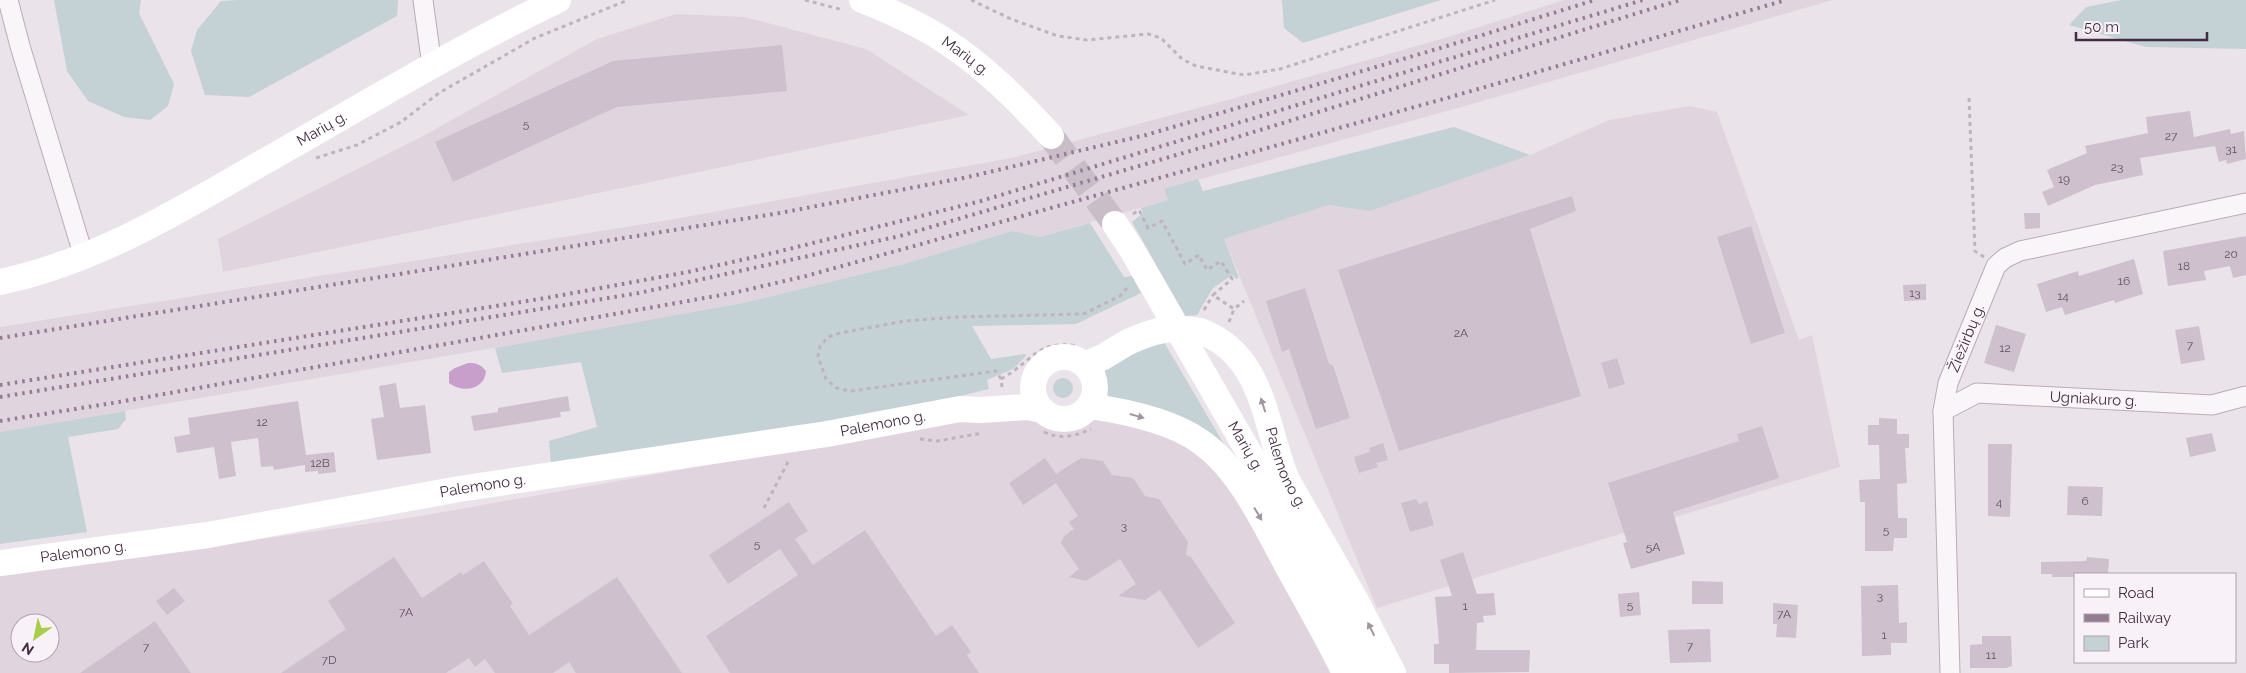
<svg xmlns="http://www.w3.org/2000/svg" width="2246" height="673" viewBox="0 0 2246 673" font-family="Raleway,sans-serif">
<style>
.built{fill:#e0d5df;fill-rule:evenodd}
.green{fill:#c4d1d5}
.water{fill:#c89eca}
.building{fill:#cec0cd}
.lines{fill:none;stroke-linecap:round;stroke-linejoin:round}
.secondary-tunnel{stroke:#c9bec8;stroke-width:26;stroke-dasharray:26 13;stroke-linecap:butt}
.street-casing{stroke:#b9acb7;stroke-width:21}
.path{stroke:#bfb4be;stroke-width:3;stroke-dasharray:4 4;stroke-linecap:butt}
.street{stroke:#f9f5f9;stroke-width:19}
.secondary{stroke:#fff;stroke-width:26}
.rail{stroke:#947c93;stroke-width:4;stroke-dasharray:2.5 5;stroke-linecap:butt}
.secondary-bridge{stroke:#fff;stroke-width:26}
.oneway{fill:#a195a0}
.labels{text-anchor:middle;stroke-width:5;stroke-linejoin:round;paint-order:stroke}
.number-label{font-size:12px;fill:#665064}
.street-label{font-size:15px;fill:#432b41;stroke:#f8f2f8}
</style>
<rect width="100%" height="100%" fill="#ebe3ea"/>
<path class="built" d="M 1564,0 L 1833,0 L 1465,106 L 1165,189 L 1168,200 L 1040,237 L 1012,231 L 904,264 L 743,303 L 646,322 L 0,432 L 0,327 L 663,221 L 1011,158 L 1224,101 L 1441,39 Z
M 676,14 L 745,17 L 866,49 L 969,115 L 223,272 L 218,239 L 423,136 L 597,39 Z
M 1690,106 L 1717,112 L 1799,340 L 1812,335 L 1840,467 L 1377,608 L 1224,239 L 1329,205 L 1370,210 L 1530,155 L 1609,120 Z
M 1032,415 L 1056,429 L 1074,427 L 1091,418 L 1179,436 L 1225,475 L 1333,673 L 0,673 L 0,576 L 415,517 L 927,426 L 990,418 ZM 20,623 L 50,623 L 50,653 L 20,653 Z"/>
<path class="green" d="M 54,0 L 141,0 L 139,13 L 174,84 L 168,106 L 150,120 L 124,117 L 88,101 L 67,71 Z
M 239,0 L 398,0 L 397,16 L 249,97 L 205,95 L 191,51 L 197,30 L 221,1 Z
M 1282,0 L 1441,0 L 1303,43 L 1284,28 Z
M 2122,0 L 2246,0 L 2246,49 L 2146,47 L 2069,25 L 2086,7 Z
M 1454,127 L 1530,155 L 1370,211 L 1329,205 L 1224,239 L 1239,278 L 1236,279 L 1232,275 L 1213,288 L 1197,315 L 1185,316 L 1132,222 L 1143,213 L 1141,208 L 1168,200 L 1164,189 L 1198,179 L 1203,191 Z
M 1090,223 L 1124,277 L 1132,276 L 1141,293 L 1076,324 L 972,326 L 991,359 L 1025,354 L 1026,356 L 1013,369 L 987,380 L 989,389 L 935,402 L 793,429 L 551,464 L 549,441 L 597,427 L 581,362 L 502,373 L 495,348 L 743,303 L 904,264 L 1012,231 L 1040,237 Z
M 1161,337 L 1235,463 L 1101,400 L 1104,387 L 1099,369 Z
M1053 388a10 10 0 1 1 20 0a10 10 0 1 1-20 0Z
M 125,411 L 126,419 L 118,429 L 68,437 L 87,532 L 0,544 L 0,432 Z"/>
<path class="water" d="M 468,363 C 477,363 480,364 486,371 C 485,389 463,394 449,383 L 449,372 L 455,368 Z"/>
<path class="building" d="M 782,45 L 787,91 L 617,107 L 453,182 L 435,142 L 613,61 Z
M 2190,111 L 2194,137 L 2230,129 L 2231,134 L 2244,131 L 2246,159 L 2227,164 L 2226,160 L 2219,162 L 2215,146 L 2140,158 L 2143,175 L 2095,185 L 2048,206 L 2042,192 L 2054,187 L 2047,170 L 2087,153 L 2085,146 L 2148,133 L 2146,117 Z
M 1572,196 L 1576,211 L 1530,229 L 1581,396 L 1399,451 L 1338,270 Z
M 2024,213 L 2040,213 L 2040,228 L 2025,229 Z
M 1751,226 L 1785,333 L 1751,344 L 1717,237 Z
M 2246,236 L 2246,275 L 2233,278 L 2230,266 L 2204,271 L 2206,280 L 2168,286 L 2163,251 Z
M 2134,259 L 2143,294 L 2115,303 L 2114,300 L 2065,315 L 2062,307 L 2046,312 L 2037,284 L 2078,271 L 2079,276 Z
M 1926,284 L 1926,300 L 1904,301 L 1903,285 Z
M 1305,288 L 1329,364 L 1333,365 L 1350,418 L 1316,429 L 1289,349 L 1282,352 L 1266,301 Z
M 1996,325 L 2026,334 L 2014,372 L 1984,363 Z
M 2199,326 L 2205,360 L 2181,364 L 2175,330 Z
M 1617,358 L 1625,384 L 1609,389 L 1601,363 Z
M 396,383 L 400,408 L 425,405 L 431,453 L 377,460 L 371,419 L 384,417 L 379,386 Z
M 568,396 L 570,411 L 560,412 L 561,417 L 474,431 L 471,416 L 498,412 L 498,408 Z
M 298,401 L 306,455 L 334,452 L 336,472 L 318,474 L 318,471 L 305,472 L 305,465 L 274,470 L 273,466 L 261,467 L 258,438 L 231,442 L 236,476 L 219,479 L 214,447 L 177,453 L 174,437 L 190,434 L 188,418 Z
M 1879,418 L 1897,419 L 1897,434 L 1909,434 L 1909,448 L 1905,448 L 1907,483 L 1897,484 L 1898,518 L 1907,518 L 1907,538 L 1894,538 L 1893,551 L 1865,551 L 1865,502 L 1860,502 L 1859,480 L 1880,479 L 1879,445 L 1868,445 L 1868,425 L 1879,425 Z
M 1762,426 L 1779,478 L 1673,512 L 1685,554 L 1631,569 L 1623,543 L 1627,542 L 1608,483 L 1739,441 L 1737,434 Z
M 2212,433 L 2216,451 L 2190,457 L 2186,438 Z
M 1383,443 L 1388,460 L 1376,463 L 1378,467 L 1359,473 L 1354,457 L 1370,452 L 1369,448 Z
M 1988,444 L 2012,444 L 2010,517 L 1988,516 Z
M 1045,458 L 1056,474 L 1081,458 L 1103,461 L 1112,475 L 1133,478 L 1145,496 L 1159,499 L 1188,542 L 1186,555 L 1191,557 L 1235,623 L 1198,648 L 1160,590 L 1145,600 L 1118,596 L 1136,584 L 1120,559 L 1086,581 L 1069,577 L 1079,569 L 1061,543 L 1064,536 L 1074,529 L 1069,522 L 1078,516 L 1056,483 L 1023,505 L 1009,483 Z
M 2068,486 L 2103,487 L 2102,516 L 2067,515 Z
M 1416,499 L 1419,504 L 1427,501 L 1434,525 L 1410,532 L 1401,503 Z
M 789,502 L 808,531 L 795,539 L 813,565 L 865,530 L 936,636 L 952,625 L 971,652 L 967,655 L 979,673 L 730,673 L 706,636 L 798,575 L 780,549 L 728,584 L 709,555 Z
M 1463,552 L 1477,594 L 1494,593 L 1496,615 L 1483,616 L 1484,622 L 1477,623 L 1476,650 L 1530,650 L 1529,672 L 1449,673 L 1449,664 L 1434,664 L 1434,644 L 1439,644 L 1435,597 L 1452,596 L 1440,560 Z
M 394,557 L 422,598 L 461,572 L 463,575 L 484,561 L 513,604 L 510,606 L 529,635 L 617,577 L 682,673 L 576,673 L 569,662 L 553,673 L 495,673 L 485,659 L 475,667 L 469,658 L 446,673 L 281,673 L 346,629 L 328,601 Z
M 2087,557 L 2109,559 L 2108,574 L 2075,574 L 2075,577 L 2052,577 L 2052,574 L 2041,574 L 2041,562 L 2086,561 Z
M 1692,581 L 1723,582 L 1723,604 L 1692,604 Z
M 1898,585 L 1899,623 L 1907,622 L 1907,643 L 1891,643 L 1891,655 L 1862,656 L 1861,586 Z
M 174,588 L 185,601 L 167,615 L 156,601 Z
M 1639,592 L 1641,615 L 1620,617 L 1618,594 Z
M 1773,603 L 1798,605 L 1796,638 L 1776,637 L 1777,624 L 1773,624 Z
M 155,621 L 191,673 L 80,673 Z
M 1710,629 L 1711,662 L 1670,663 L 1668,630 Z
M 1982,636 L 2011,636 L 2012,666 L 2006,668 L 1970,668 L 1970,645 L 1982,644 Z"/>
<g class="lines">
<path class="secondary-tunnel" d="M 1051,136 L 1115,224"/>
<g class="street-casing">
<g id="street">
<path d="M 8,0 L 20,46 L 84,257"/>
<path d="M 423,0 L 432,66"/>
<path id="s1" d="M 1943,411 L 1977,393 L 2212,405 L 2246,396"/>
<path id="s2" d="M 1950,673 L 1943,411 L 1948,383 L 1996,266 L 2005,258 L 2020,251 L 2246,203"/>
</g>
</g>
<path class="path" d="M 805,0 L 843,10
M 971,0 L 1011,19 L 1058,36 L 1087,40 L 1148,34 L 1161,38 L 1182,59 L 1196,66 L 1244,75 L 1280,69 L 1495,0
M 1969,98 L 1975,251 L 1984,257
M 316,158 L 357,145 L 401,122 L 439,93 L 535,38 L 628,0
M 1133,214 L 1139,210 L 1148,228 L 1162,221 L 1185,264 L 1199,255 L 1207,270 L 1221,261 L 1232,279 L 1213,295 L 1234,309 L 1244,301
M 1204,310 L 1213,295
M 1229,322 L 1234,309
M 1001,379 C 1032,362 1037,339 1077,346
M 1002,387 L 1001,379 L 996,371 L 851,391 L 836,388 L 826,379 L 818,356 L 820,346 L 828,337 L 840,333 L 905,321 L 958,317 L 1083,314 L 1120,296 L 1129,286
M 1044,432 C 1060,440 1076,436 1091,429
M 920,439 L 937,441 L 983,433
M 764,508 L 789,460"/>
<use href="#street" class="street"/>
<g class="secondary">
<path id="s3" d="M 862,0 C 890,11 917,23 942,39 C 983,65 1018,100 1051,136"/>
<path id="s4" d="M 1115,224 L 1132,250 L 1265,480 L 1368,673"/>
<path id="s5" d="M 0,282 C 95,262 177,212 260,164 C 359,108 456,49 558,0"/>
<path id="s6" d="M 1200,331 C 1265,355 1264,425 1287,480 L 1356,601 L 1393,673"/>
<circle cx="1064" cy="388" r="31"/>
<path d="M 1085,365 L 1103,357 L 1128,342"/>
<path d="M 1089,406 C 1124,411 1172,421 1201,442 C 1241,470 1266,527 1289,569 C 1308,603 1328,638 1345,673"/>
<path id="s7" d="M 0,563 L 208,535 L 459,489 L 827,434 L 960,409 L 980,410 L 1028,407 L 1042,410"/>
</g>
<path class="rail" d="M 0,338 L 780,213 L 968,177 L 1146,135 L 1447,46 L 1595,0
M 0,385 L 546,298 L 688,272 L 777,252 L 981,201 L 1643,0
M 0,397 L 639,293 L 900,236 L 1231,139 L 1680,0
M 0,421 L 119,402 L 733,293 L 806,276 L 1447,98 L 1786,0"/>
<path class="secondary-bridge" d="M 1128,342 C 1153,331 1172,325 1200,331"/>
</g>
<defs><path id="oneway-solid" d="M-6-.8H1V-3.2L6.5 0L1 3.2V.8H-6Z" transform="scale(1.25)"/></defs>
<g class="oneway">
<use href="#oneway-solid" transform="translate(1263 405) rotate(-108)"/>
<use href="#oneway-solid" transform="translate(1137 416) rotate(16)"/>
<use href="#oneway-solid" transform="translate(1258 514) rotate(59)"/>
<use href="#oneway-solid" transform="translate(1371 629) rotate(-116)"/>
</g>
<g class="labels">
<g class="number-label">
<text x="526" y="128">5</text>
<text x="2171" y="140">27</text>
<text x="2231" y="153">31</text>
<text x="2117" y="171">23</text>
<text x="2064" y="183">19</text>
<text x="2231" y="258">20</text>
<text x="2184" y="270">18</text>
<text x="2124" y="285">16</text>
<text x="1915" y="297">13</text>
<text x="2063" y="300">14</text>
<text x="1461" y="337">2A</text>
<text x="2190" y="349">7</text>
<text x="2005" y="352">12</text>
<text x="262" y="426">12</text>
<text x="320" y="467">12B</text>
<text x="2085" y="505">6</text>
<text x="1999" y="506">4</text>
<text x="1124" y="530">3</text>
<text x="1886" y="534">5</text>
<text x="757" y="548">5</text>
<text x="1653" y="551">5A</text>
<text x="1880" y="600">3</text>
<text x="1630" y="609">5</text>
<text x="1465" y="610">1</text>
<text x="406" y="616">7A</text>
<text x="1784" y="618">7A</text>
<text x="1884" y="639">1</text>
<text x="1690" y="650">7</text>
<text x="146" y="651">7</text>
<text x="1991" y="659">11</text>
<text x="329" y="664">7D</text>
</g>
<g class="street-label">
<text dy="5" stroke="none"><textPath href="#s3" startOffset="118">Marių g.</textPath></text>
<text dy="5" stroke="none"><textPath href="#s5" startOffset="358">Marių g.</textPath></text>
<text dy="5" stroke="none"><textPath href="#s2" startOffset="339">Žiežirbų g.</textPath></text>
<text dy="5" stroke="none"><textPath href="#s1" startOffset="155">Ugniakuro g.</textPath></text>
<text dy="5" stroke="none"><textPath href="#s7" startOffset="894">Palemono g.</textPath></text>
<text dy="5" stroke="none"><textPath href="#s4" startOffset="258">Marių g.</textPath></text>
<text dy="5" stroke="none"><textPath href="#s6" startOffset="168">Palemono g.</textPath></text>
<text dy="5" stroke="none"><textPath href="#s7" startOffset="489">Palemono g.</textPath></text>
<text dy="5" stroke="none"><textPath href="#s7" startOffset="84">Palemono g.</textPath></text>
</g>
</g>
<rect x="2074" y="573" width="162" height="90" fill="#f8f2f8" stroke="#b0a2af"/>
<rect x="2084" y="589" width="25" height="8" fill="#ffffff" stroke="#b0a2af"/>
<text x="2118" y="598" font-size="15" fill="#432b41">Road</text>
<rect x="2084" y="614" width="25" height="8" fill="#947c93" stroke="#b0a2af"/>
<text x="2118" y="623" font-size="15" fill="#432b41">Railway</text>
<rect x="2084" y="636" width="25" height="15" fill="#c4d1d5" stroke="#b0a2af"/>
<text x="2118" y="648" font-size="15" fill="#432b41">Park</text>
<g transform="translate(35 638) rotate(213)"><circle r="24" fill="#f8f2f8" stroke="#b0a2af"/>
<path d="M0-4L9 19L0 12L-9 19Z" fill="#a8cd4a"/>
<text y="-8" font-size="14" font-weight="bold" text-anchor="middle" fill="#432b41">N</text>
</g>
<path d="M2076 32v8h131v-8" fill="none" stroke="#432b41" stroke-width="2.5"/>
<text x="2084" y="32" font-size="15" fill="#432b41" stroke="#f8f2f8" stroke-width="4" paint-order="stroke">50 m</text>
</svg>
